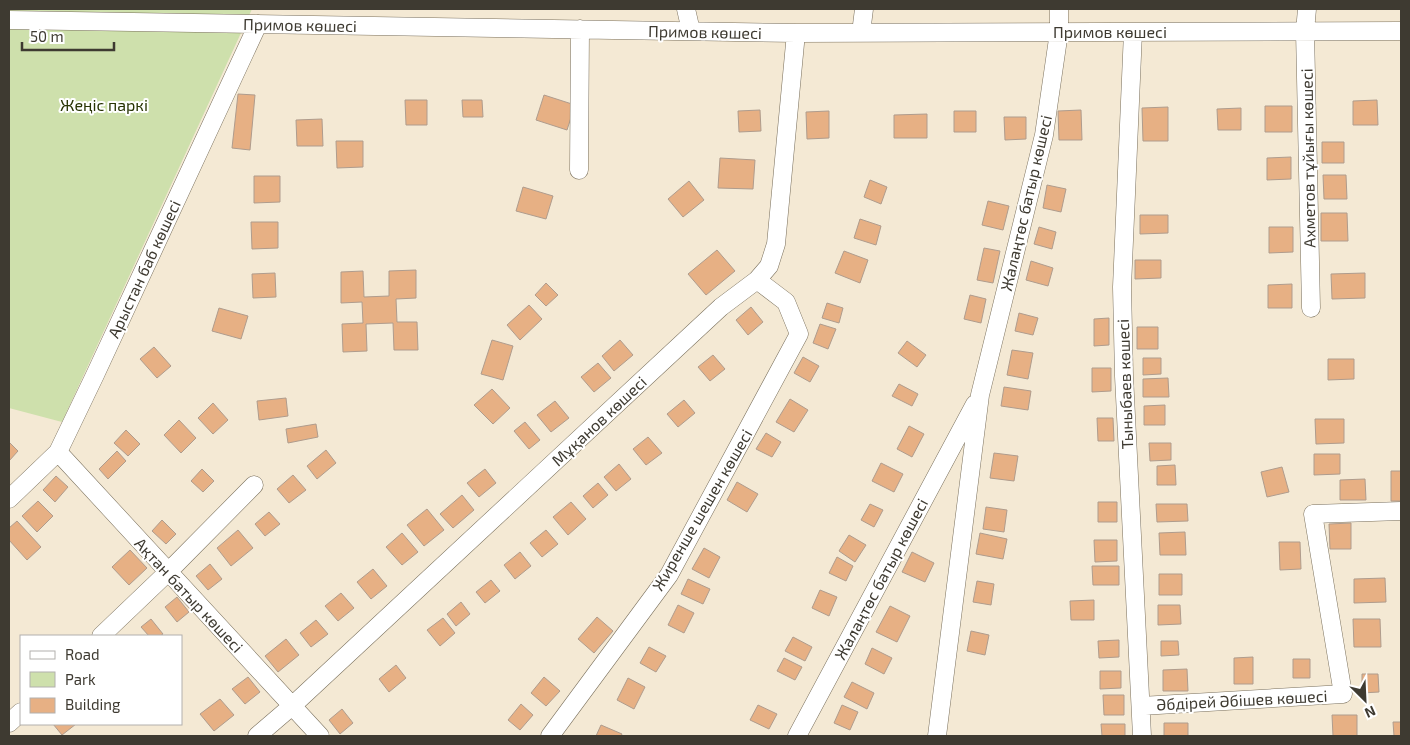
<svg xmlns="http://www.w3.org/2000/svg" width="1410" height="745" viewBox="0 0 1410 745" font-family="'Exo 2',sans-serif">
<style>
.green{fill:#cee0ac}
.building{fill:#e7b084;stroke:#af9c8d}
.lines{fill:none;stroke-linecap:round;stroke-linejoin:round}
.minor-casing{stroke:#7a705d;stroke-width:19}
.minor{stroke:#fff;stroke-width:18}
.labels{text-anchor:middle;stroke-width:4;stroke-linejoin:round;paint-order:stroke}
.street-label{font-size:16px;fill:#3e3a31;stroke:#fff}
.park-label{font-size:16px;fill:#283404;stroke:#fff}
</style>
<rect width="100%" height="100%" fill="#f4e9d4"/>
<path class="green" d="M 9,9 L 252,9 L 62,422 L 9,408 Z"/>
<path class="building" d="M 238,94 L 255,95 L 250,150 L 232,148 Z
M 544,95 L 575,105 L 567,130 L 536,120 Z
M 405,100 L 427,100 L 427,125 L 406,125 Z
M 462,100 L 482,100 L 483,117 L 463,117 Z
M 1377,100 L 1378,125 L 1353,125 L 1353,101 Z
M 1265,106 L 1292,106 L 1292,132 L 1265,132 Z
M 1168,107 L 1168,141 L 1143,141 L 1142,108 Z
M 1241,108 L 1241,130 L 1218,130 L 1217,109 Z
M 760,110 L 761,131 L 739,132 L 738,111 Z
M 1081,110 L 1082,140 L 1059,140 L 1058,111 Z
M 829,111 L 829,138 L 807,139 L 806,112 Z
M 954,111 L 976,111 L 976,132 L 954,132 Z
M 927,114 L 927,138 L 894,138 L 894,115 Z
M 1004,117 L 1026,117 L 1026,139 L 1005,140 Z
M 322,119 L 323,146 L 297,146 L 296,120 Z
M 336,141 L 363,141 L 363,167 L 337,168 Z
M 1322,142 L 1344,142 L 1344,163 L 1322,163 Z
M 1291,157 L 1291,179 L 1267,180 L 1267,158 Z
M 720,158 L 755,160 L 753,189 L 718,188 Z
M 1323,175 L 1346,175 L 1347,199 L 1324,199 Z
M 254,176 L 280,176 L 280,202 L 254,203 Z
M 870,180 L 887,187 L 881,204 L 864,197 Z
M 689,181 L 704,200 L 683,217 L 668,199 Z
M 1047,185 L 1066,189 L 1061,212 L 1043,208 Z
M 523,187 L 553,196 L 546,219 L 516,211 Z
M 988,201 L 1009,206 L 1003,230 L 982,225 Z
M 1321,213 L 1347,213 L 1348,241 L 1321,241 Z
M 1140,215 L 1168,215 L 1168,233 L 1140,234 Z
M 860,219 L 881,226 L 876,245 L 854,238 Z
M 251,222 L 278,222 L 278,248 L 252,249 Z
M 1039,227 L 1056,232 L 1052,249 L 1034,244 Z
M 1269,227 L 1293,227 L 1293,252 L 1269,253 Z
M 984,248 L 1000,251 L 993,283 L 977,280 Z
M 717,250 L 735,271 L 706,295 L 688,274 Z
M 844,251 L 868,260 L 860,283 L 835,273 Z
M 1135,260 L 1161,260 L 1161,278 L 1135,279 Z
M 1031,261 L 1053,268 L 1048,286 L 1026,280 Z
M 416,270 L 416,298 L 396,299 L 397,322 L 417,322 L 418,350 L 394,350 L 393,323 L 366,324 L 367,351 L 343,352 L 342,324 L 363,323 L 362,302 L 341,303 L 341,272 L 363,271 L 364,297 L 389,296 L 389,271 Z
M 275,273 L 276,297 L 253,298 L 252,274 Z
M 1365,273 L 1365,298 L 1332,299 L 1331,274 Z
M 546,283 L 558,295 L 546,306 L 535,295 Z
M 1292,284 L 1292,308 L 1268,308 L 1268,285 Z
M 970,295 L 986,299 L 981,323 L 964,319 Z
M 827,303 L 843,308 L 839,323 L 822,318 Z
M 529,305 L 542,319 L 520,340 L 507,325 Z
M 751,307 L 763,322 L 748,335 L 736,320 Z
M 219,308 L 248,316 L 241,339 L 212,331 Z
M 1019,313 L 1038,318 L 1033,335 L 1015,331 Z
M 1109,318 L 1109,345 L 1094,346 L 1094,319 Z
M 820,324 L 836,329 L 828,349 L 813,343 Z
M 1137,327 L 1158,327 L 1158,349 L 1137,349 Z
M 492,340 L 513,346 L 503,380 L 481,374 Z
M 620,340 L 633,355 L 614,371 L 602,356 Z
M 907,341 L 926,355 L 917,367 L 898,353 Z
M 154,347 L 171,366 L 157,378 L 140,359 Z
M 1012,350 L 1033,353 L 1028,379 L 1007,375 Z
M 713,355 L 725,369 L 710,381 L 698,367 Z
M 803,357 L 819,366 L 810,382 L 794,373 Z
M 1143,358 L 1161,358 L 1161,374 L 1143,375 Z
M 1328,359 L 1354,359 L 1354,379 L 1328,380 Z
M 598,363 L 611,378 L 594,392 L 581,377 Z
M 1092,368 L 1111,368 L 1111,391 L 1092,392 Z
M 1168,378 L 1169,397 L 1143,397 L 1143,379 Z
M 899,384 L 918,394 L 912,406 L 892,396 Z
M 1004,387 L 1031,391 L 1028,410 L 1001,406 Z
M 492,389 L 510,408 L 493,424 L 474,405 Z
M 286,398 L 288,416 L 259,420 L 257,401 Z
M 790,399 L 808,410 L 794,432 L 776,422 Z
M 684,400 L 695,413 L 678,427 L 667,414 Z
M 555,401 L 569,418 L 551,432 L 537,415 Z
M 213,403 L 228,420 L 213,434 L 198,418 Z
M 1165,405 L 1165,425 L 1144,425 L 1144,406 Z
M 1097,418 L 1113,418 L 1114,441 L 1098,441 Z
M 1315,419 L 1344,419 L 1344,443 L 1316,444 Z
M 179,420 L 196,438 L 181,453 L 164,435 Z
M 525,422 L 540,440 L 529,449 L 514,431 Z
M 316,424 L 318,437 L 288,443 L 286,429 Z
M 909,426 L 924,434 L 912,457 L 897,449 Z
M 126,430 L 140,444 L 128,456 L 114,443 Z
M 766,433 L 781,442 L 772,457 L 756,449 Z
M 648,437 L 662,453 L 646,465 L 633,449 Z
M 9,442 L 18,451 L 9,461 Z
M 1149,443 L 1171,443 L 1171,460 L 1150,461 Z
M 326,450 L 336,463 L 317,479 L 307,466 Z
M 117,451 L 126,461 L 108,479 L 99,469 Z
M 994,453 L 1018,456 L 1014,481 L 990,478 Z
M 1314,454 L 1340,454 L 1340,474 L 1314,475 Z
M 881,463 L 903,474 L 894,492 L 872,481 Z
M 619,464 L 631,479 L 616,491 L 604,477 Z
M 1175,465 L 1176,485 L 1157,485 L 1157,466 Z
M 1282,467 L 1289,492 L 1267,497 L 1261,472 Z
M 202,469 L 214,481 L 203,492 L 191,481 Z
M 485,469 L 496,483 L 479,497 L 467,483 Z
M 1391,471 L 1401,471 L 1401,501 L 1391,501 Z
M 293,475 L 306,490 L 289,503 L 277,489 Z
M 56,476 L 68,487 L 55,502 L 43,490 Z
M 1365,479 L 1366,500 L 1340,500 L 1340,480 Z
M 737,482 L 758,494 L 747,512 L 727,500 Z
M 598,483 L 608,495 L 593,508 L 583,496 Z
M 462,495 L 474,510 L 453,528 L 440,514 Z
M 38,501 L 53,516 L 37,532 L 22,516 Z
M 571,502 L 586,519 L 568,535 L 553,517 Z
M 1098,502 L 1117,502 L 1117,522 L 1098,522 Z
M 870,504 L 883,510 L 874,527 L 861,520 Z
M 1156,504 L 1187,504 L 1188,521 L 1157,522 Z
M 986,507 L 1007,510 L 1004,532 L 983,529 Z
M 427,509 L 444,530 L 424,546 L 407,525 Z
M 269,512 L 280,524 L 265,536 L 255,524 Z
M 162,520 L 176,534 L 166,544 L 152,531 Z
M 17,521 L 41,547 L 27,560 L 9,540 L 9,528 Z
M 1351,523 L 1351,549 L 1330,549 L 1329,524 Z
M 238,530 L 253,548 L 231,566 L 217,548 Z
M 546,530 L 558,544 L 542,557 L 530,543 Z
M 1185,532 L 1186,555 L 1160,555 L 1159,533 Z
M 402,533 L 418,552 L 402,565 L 386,547 Z
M 980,533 L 1007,539 L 1003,559 L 976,554 Z
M 849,535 L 866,545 L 855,562 L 839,551 Z
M 1094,540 L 1117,540 L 1117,561 L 1095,562 Z
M 1279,542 L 1300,542 L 1301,569 L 1280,570 Z
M 704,548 L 720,557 L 709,578 L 692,569 Z
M 130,550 L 147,568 L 129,585 L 112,567 Z
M 520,552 L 531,566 L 515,579 L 504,565 Z
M 912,552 L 934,563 L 925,582 L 902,572 Z
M 837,557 L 853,566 L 846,581 L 829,573 Z
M 210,564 L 222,579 L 208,590 L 196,576 Z
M 1092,566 L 1119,566 L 1119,585 L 1093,585 Z
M 373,569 L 387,586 L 371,599 L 357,582 Z
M 1159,574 L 1182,574 L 1182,595 L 1159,595 Z
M 1385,578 L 1386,602 L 1354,603 L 1354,579 Z
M 688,579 L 710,589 L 703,604 L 681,594 Z
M 491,580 L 500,591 L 485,603 L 476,592 Z
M 977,581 L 994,584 L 991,605 L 973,602 Z
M 820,590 L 837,597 L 829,616 L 812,608 Z
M 341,593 L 354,608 L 338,621 L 325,606 Z
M 177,597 L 189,612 L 177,622 L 165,607 Z
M 1094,600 L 1094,620 L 1071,620 L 1070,601 Z
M 461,602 L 470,614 L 456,626 L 447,614 Z
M 678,605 L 694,613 L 684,633 L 668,625 Z
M 1158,605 L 1180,605 L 1181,624 L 1158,625 Z
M 890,606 L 910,616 L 897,642 L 876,632 Z
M 597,617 L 613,631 L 594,653 L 578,639 Z
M 443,618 L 455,633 L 440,646 L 427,630 Z
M 151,619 L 163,634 L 160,636 L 149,636 L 141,627 Z
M 1353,619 L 1380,619 L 1381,647 L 1354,647 Z
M 316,620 L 328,634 L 311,647 L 300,633 Z
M 971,631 L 989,635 L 985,655 L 967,651 Z
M 793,637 L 812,647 L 805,661 L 785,651 Z
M 286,639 L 299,655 L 278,672 L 265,656 Z
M 1119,640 L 1119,657 L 1099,658 L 1098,641 Z
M 1161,641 L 1178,641 L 1179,655 L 1161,656 Z
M 649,647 L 666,656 L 656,672 L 640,663 Z
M 872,648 L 892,658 L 884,674 L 865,664 Z
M 1253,657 L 1253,684 L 1234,684 L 1234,658 Z
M 784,658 L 802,667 L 795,680 L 777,671 Z
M 1293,659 L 1310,659 L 1310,678 L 1293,678 Z
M 396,665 L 406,678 L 389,692 L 379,679 Z
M 1187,669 L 1188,691 L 1163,691 L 1163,670 Z
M 1100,671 L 1121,671 L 1121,688 L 1100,689 Z
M 1362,674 L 1378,674 L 1379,692 L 1362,693 Z
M 248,677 L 260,692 L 245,704 L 232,689 Z
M 544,677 L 560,691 L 546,706 L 531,693 Z
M 628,678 L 645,687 L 634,709 L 617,700 Z
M 852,682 L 874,693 L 867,709 L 844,697 Z
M 1103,695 L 1124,695 L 1124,715 L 1104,715 Z
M 220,699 L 234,715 L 214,731 L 200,714 Z
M 521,704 L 533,715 L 520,730 L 508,720 Z
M 758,705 L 777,714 L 769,729 L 750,720 Z
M 842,705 L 858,712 L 850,730 L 834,723 Z
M 342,709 L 353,723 L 340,734 L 329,720 Z
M 1332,715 L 1357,715 L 1357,736 L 1333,736 Z
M 1393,722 L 1401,722 L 1401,736 L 1394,736 Z
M 1164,723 L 1188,723 L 1188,736 L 1164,736 Z
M 53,724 L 76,724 L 62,735 Z
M 1101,724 L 1125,724 L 1125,736 L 1102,736 Z
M 601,725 L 622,734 L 621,736 L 596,736 Z"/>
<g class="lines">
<g class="minor-casing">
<path id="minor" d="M 686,9 L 691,31
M 1307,9 L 1305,31 L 1311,308
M 9,20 L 796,33 L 1401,31
M 1133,32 L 1122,287 L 1124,376 L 1142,736
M 861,33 L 864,9
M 579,170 L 580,29
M 58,452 L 320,736
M 9,499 L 58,452 L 95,375 L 258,24
M 101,636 L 168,572 L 254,485
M 1141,706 L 1343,694 L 1313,514 L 1401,511
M 9,723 L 21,712
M 257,736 L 292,706 L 721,307 L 757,280 L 769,266 L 776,244 L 796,33
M 550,736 L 669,575 L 799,334 L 786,302 L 757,280
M 797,736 L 975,404
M 937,736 L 980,395 L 1044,135 L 1059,32 L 1059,9"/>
</g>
<use href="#minor" class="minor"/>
</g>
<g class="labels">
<g class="street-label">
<text transform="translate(300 25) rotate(1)" y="6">Примов көшесі</text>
<text transform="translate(705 32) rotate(1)" y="6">Примов көшесі</text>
<text x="1110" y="38">Примов көшесі</text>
<text transform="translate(1308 158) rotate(-91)" y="6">Ахметов тұйығы көшесі</text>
<text transform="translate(1026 203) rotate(-77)" y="6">Жалаңтөс батыр көшесі</text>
<text transform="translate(144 269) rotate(-65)" y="6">Арыстан баб көшесі</text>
<text transform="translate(1125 384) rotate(-92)" y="6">Тыныбаев көшесі</text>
<text transform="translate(599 421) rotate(-43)" y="6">Мұқанов көшесі</text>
<text transform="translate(702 510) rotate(-60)" y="6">Жиренше шешен көшесі</text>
<text transform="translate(881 579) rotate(-62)" y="6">Жалаңтөс батыр көшесі</text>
<text transform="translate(189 595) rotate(47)" y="6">Ақтан батыр көшесі</text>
<text transform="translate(1242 700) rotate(-3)" y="6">Әбдірей Әбішев көшесі</text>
</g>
<g class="park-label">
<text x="104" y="111">Жеңіс паркі</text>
</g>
</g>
<rect width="1410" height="745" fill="none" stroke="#3e3a31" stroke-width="20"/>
<rect x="20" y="635" width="162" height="90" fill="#ffffff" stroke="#b2b0ad"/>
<rect x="30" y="651" width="25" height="8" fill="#ffffff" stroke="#b2b0ad"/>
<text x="65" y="660" font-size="15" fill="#3e3a31">Road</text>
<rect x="30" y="672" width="25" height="15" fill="#cee0ac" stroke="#b2b0ad"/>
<text x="65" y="685" font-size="15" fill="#3e3a31">Park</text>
<rect x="30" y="698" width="25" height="15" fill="#e7b084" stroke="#b2b0ad"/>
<text x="65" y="710" font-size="15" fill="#3e3a31">Building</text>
<g transform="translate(1365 700) rotate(156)" stroke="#ffffff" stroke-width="4" paint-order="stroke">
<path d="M0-4L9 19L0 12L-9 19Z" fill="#3e3a31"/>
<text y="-8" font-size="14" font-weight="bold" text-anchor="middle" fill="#3e3a31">N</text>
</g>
<path d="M22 42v8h92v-8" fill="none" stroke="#3e3a31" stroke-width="2.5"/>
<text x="30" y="42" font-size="15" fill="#3e3a31" stroke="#ffffff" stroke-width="4" paint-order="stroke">50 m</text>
</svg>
